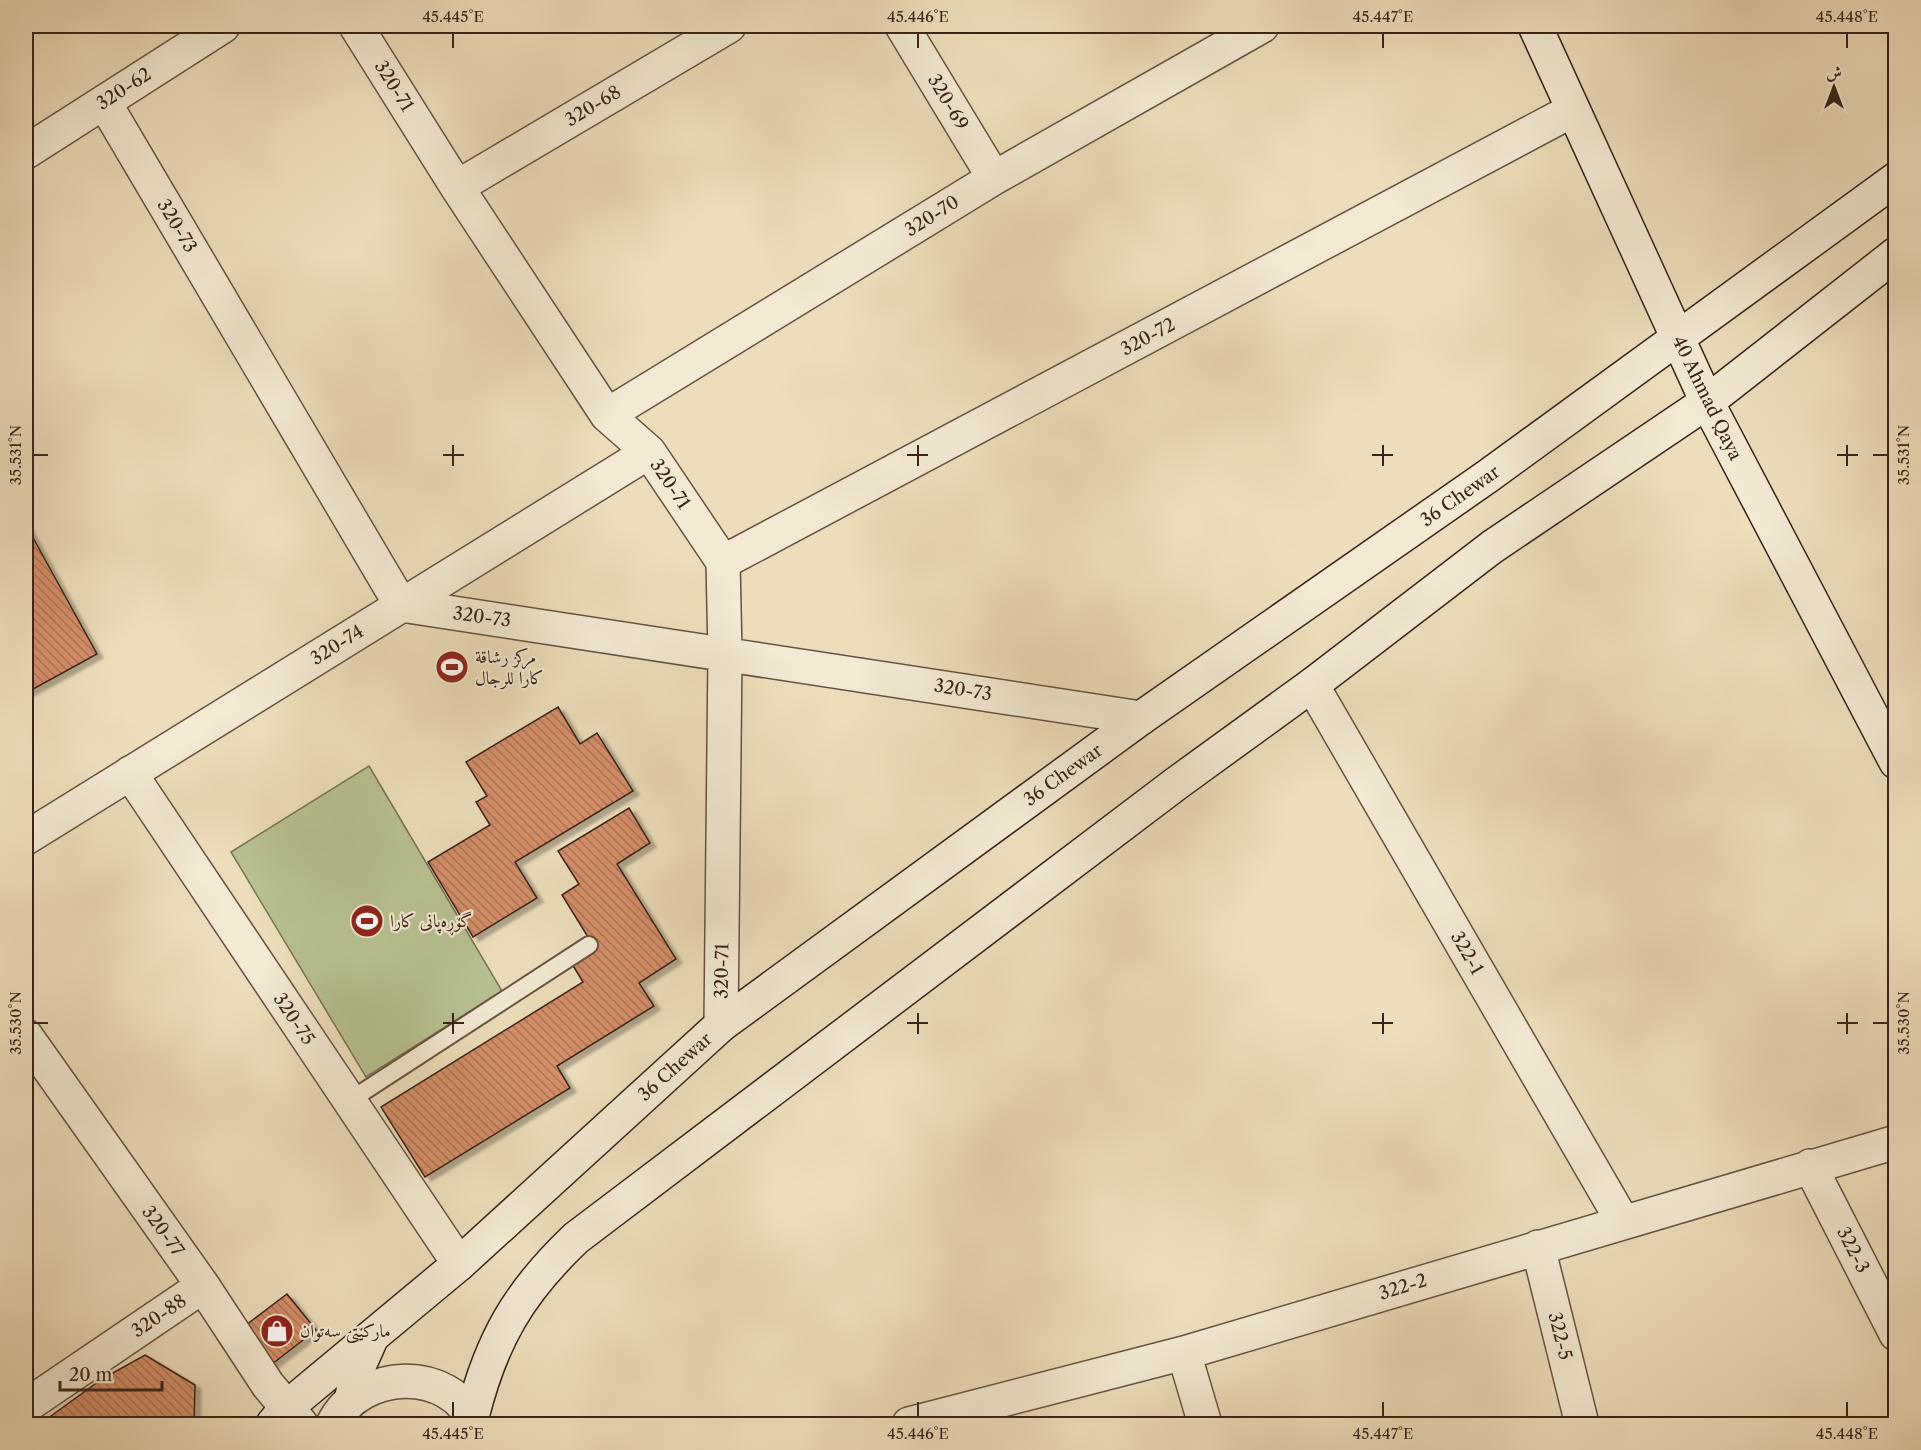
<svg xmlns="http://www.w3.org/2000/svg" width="1921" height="1450" viewBox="0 0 1921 1450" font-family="'Libre Caslon Text',Amiri,serif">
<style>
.green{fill:#b7c191;stroke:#787254;stroke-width:1.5}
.building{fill:url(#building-back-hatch);stroke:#3a2317;stroke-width:1.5;filter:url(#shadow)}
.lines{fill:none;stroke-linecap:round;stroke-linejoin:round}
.lane-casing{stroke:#675240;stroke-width:20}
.street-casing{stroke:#675240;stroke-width:36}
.secondary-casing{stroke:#3a2317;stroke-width:36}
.lane{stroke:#f3ead3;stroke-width:16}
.street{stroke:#f3ead3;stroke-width:33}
.secondary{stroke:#f3ead3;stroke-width:33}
.ticks{fill:none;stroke:#3a2317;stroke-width:2}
.labels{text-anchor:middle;stroke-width:4.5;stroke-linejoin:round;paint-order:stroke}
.street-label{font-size:18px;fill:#3a2317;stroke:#f3ead3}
.poi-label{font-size:18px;fill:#3a2317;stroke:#f3ead3;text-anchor:start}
.neatline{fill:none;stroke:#3a2317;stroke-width:2}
.ticks-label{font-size:15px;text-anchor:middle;fill:#3a2317}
</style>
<defs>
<pattern id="building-back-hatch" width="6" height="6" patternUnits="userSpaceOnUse" patternTransform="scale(1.5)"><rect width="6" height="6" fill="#d48e69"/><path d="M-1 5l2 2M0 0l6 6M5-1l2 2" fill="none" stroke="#ad7455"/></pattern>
<filter id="shadow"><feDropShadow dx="6" dy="4" stdDeviation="1.5" flood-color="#0004"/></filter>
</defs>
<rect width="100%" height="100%" fill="#eddebb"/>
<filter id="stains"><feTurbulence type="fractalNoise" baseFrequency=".00333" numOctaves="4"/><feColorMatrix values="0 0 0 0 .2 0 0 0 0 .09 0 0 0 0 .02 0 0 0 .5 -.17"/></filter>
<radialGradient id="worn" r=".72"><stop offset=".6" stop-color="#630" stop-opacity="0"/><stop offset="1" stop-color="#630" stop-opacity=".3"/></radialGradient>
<path class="green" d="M 369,766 L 502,991 L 366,1077 L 231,852 Z"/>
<path class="building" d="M 26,525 L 97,654 L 26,693 Z
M 558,707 L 580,744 L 597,733 L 633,791 L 515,862 L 537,898 L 473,937 L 428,862 L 490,825 L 476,802 L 487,796 L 466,762 Z
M 629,808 L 650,843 L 617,864 L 676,959 L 639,983 L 654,1006 L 557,1066 L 570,1088 L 425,1177 L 381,1107 L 583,982 L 569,959 L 593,945 L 562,895 L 579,884 L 558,851 Z
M 287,1294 L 316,1330 L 267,1368 L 238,1331 Z
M 145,1355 L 195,1385 L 194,1424 L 40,1424 L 102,1379 Z"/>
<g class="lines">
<g class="lane-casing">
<path id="lane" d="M 349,1101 L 589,945"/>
</g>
<g class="street-casing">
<path id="street" d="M 356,26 L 457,187 L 607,415 L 649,452 L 723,562 L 725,654 L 721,1025
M 902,26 L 994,178
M 104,102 L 401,605 L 1141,718
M 26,152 L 223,26
M 457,187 L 729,26
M 607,415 L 994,178 L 1262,26
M 723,562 L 1573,110
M 1312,685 L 1623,1222
M 130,773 L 459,1264
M 26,838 L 649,452
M 26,1036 L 203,1286 L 268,1385 L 301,1424
M 1810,1166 L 1896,1334
M 1538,1247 L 1582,1424
M 1184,1353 L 1205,1424
M 26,1406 L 203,1286
M 333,1424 C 360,1369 450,1365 475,1424
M 909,1424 L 1184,1353 L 1896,1142"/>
</g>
<g class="secondary-casing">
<path id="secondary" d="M 1535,26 L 1707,402 L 1896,762
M 351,1400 L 359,1366 L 371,1339
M 472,1417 C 491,1340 519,1292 576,1238 L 1177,783 L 1312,685 L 1492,547 L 1707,402 L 1896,254
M 273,1424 L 286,1408 L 459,1264 L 721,1025 L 1141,718 L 1488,476 L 1896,179"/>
</g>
<use href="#lane" class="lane"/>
<use href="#street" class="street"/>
<use href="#secondary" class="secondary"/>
</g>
<path class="ticks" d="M 453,33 L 453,48M 918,33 L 918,48M 1383,33 L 1383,48M 1847,33 L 1847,48M 453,445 L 453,466M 918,445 L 918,466M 1383,445 L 1383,466M 1847,445 L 1847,466M 33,455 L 48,455M 443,455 L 464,455M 907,455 L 928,455M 1372,455 L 1393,455M 1837,455 L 1858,455M 1873,455 L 1888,455M 453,1013 L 453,1034M 918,1013 L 918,1034M 1383,1013 L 1383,1034M 1847,1013 L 1847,1034M 33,1023 L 48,1023M 443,1023 L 464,1023M 907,1023 L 928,1023M 1372,1023 L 1393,1023M 1837,1023 L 1858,1023M 1873,1023 L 1888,1023M 453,1402 L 453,1417M 918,1402 L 918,1417M 1383,1402 L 1383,1417M 1847,1402 L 1847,1417"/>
<defs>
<g id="stadium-disc" transform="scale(1.725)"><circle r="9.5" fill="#8f2418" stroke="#f3ead3"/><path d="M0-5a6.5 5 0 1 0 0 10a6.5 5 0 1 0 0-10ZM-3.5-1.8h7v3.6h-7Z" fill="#fff"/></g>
<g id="shop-disc" transform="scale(1.725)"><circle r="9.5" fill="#8f2418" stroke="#f3ead3"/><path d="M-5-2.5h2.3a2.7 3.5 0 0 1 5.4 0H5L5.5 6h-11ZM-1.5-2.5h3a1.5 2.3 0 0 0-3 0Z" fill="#fff"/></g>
</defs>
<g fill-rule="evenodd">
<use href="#stadium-disc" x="452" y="667"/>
<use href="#stadium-disc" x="367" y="921"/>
<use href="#shop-disc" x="277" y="1331"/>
</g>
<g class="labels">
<g class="street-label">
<text transform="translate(394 86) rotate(58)" y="6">320-71</text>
<text transform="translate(124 89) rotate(-33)" y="6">320-62</text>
<text transform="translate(948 102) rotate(59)" y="6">320-69</text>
<text transform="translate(593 106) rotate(-31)" y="6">320-68</text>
<text transform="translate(932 216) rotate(-32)" y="6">320-70</text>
<text transform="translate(177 226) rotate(59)" y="6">320-73</text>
<text transform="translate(1148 337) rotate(-28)" y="6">320-72</text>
<text transform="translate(1707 398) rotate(64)" y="6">40 Ahmad Qaya</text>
<text transform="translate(670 484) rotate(56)" y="6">320-71</text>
<text transform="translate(1460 496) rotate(-35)" y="6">36 Chewar</text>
<text transform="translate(482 617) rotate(8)" y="6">320-73</text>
<text transform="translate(337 645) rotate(-32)" y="6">320-74</text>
<text transform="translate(963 690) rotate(9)" y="6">320-73</text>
<text transform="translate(1063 775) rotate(-36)" y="6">36 Chewar</text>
<text transform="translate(1467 953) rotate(60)" y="6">322-1</text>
<text transform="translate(722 971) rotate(-89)" y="6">320-71</text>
<text transform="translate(294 1019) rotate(56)" y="6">320-75</text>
<text transform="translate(675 1067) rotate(-42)" y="6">36 Chewar</text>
<text transform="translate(163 1231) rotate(54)" y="6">320-77</text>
<text transform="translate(1853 1250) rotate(63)" y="6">322-3</text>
<text transform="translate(1403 1287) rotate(-17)" y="6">322-2</text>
<text transform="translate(159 1316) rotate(-34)" y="6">320-88</text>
<text transform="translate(1560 1336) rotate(76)" y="6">322-5</text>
</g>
<g class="poi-label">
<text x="475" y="663">مركز رشاقة<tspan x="475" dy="21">كارا للرجال</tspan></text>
<text x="390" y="927">گۆڕەپانی کارا</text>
<text x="300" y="1337">مارکێتی سەتوان</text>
</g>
</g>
<rect width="1921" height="1450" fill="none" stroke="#eddebb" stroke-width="66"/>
<g transform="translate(1834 87)" stroke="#f3ead3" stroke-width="4.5" paint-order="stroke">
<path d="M0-4.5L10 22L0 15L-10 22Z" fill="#3a2317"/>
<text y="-9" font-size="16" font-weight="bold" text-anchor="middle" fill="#3a2317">ش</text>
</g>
<path d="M60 1381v9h102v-9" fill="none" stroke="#3a2317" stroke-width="3"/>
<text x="69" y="1381" font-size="18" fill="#3a2317" stroke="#f3ead3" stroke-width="4.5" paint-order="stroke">20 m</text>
<rect x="33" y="33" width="1855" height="1384" class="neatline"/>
<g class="ticks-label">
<text x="453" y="22">45.445°E</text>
<text x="918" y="22">45.446°E</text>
<text x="1383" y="22">45.447°E</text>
<text x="1847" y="22">45.448°E</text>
<text transform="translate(16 455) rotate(-90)" y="5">35.531°N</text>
<text transform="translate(1904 455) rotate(-90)" y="5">35.531°N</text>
<text transform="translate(16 1023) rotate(-90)" y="5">35.530°N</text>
<text transform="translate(1904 1023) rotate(-90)" y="5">35.530°N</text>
<text x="453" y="1439">45.445°E</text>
<text x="918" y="1439">45.446°E</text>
<text x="1383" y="1439">45.447°E</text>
<text x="1847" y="1439">45.448°E</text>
</g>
<rect width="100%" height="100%" filter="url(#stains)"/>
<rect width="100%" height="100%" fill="url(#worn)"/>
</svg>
